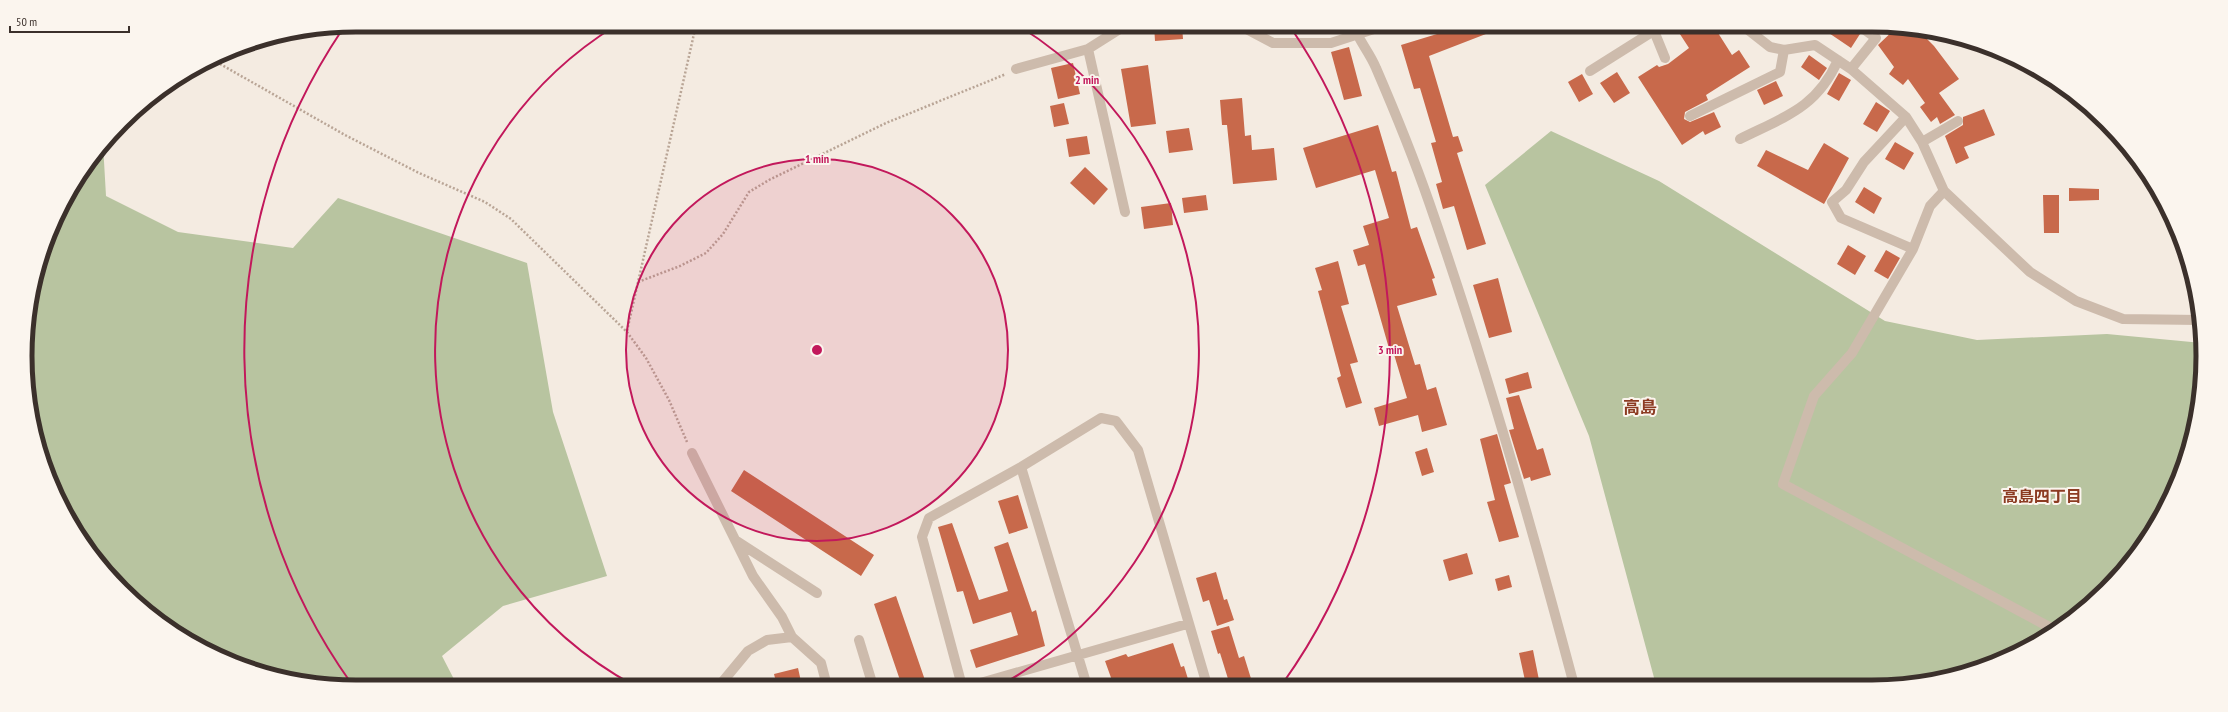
<svg xmlns="http://www.w3.org/2000/svg" width="2228" height="712" viewBox="0 0 2228 712" font-family="'PT Sans Narrow','Noto Sans JP',sans-serif">
<style>
.green{fill:#b8c4a0}
.building{fill:#c8694b}
.lines{fill:none;stroke-linecap:round;stroke-linejoin:round}
.path{stroke:#b9a596;stroke-width:2.5;stroke-dasharray:2 2;stroke-linecap:butt}
.minor{stroke:#cdbbac;stroke-width:10}
.ring{fill:none;stroke:#c2185b;stroke-width:2}
.labels{text-anchor:middle;stroke-width:4;stroke-linejoin:round;paint-order:stroke}
.neighbourhood-label{font-size:16px;font-weight:bold;fill:#8c3b22;stroke:#fbf5ee}
.quarter-label{font-size:17px;font-weight:bold;fill:#8c3b22;stroke:#fbf5ee}
.rim{fill:none;stroke:#3b302b;stroke-width:5}
.centre{fill:#c2185b;stroke:#fbf5ee;stroke-width:2}
.ring-label{font-size:12px;text-anchor:middle;font-weight:bold;fill:#c2185b;stroke:#fbf5ee;stroke-width:4;stroke-linejoin:round;paint-order:stroke}
</style>
<rect width="100%" height="100%" fill="#f4ebe1"/>
<path class="green" d="M 1551,131 L 1659,181 L 1885,321 L 1977,340 L 2107,334 L 2202,343 L 2203,356 L 2197,421 L 2159,521 L 2090,605 L 2018,653 L 1915,684 L 1656,685 L 1589,436 L 1485,185 Z
M 103,144 L 106,196 L 178,232 L 293,248 L 338,198 L 527,263 L 553,412 L 607,576 L 503,606 L 442,656 L 458,687 L 356,687 L 291,681 L 229,662 L 172,631 L 122,590 L 81,540 L 36,441 L 26,377 L 28,313 L 59,209 L 94,154 Z"/>
<path class="building" d="M 1154,25 L 1182,25 L 1183,39 L 1155,41 Z
M 1434,25 L 1504,25 L 1504,27 L 1429,56 L 1453,137 L 1458,136 L 1463,151 L 1457,153 L 1486,244 L 1467,250 L 1454,206 L 1443,209 L 1436,184 L 1442,182 L 1431,143 L 1436,142 L 1420,88 L 1414,89 L 1401,45 L 1437,34 Z
M 1674,25 L 1713,25 L 1732,55 L 1739,50 L 1750,67 L 1706,95 L 1708,100 L 1685,112 L 1684,119 L 1690,122 L 1714,112 L 1721,127 L 1705,135 L 1703,131 L 1682,145 L 1638,77 L 1657,65 L 1659,67 L 1668,64 L 1689,48 Z
M 1817,25 L 1852,25 L 1860,34 L 1851,48 Z
M 1897,27 L 1918,30 L 1934,46 L 1959,79 L 1939,93 L 1955,115 L 1940,124 L 1937,117 L 1931,122 L 1920,107 L 1925,103 L 1908,79 L 1903,85 L 1889,74 L 1894,67 L 1878,45 Z
M 1349,47 L 1362,96 L 1344,100 L 1331,52 Z
M 1809,55 L 1827,68 L 1819,80 L 1801,67 Z
M 1073,63 L 1080,94 L 1058,99 L 1051,68 Z
M 1148,65 L 1156,124 L 1131,127 L 1121,69 Z
M 1617,72 L 1630,93 L 1614,103 L 1600,83 Z
M 1839,73 L 1851,80 L 1839,101 L 1827,94 Z
M 1582,74 L 1593,94 L 1579,102 L 1568,82 Z
M 1776,81 L 1783,96 L 1764,105 L 1757,90 Z
M 1242,98 L 1245,136 L 1251,135 L 1252,150 L 1274,148 L 1277,180 L 1233,184 L 1227,125 L 1222,125 L 1220,100 Z
M 1876,102 L 1890,111 L 1877,132 L 1863,124 Z
M 1064,103 L 1069,124 L 1054,127 L 1050,106 Z
M 1984,109 L 1995,135 L 1964,147 L 1969,158 L 1956,164 L 1945,136 L 1963,125 L 1963,117 Z
M 1378,125 L 1392,172 L 1396,171 L 1411,229 L 1417,227 L 1435,278 L 1432,279 L 1437,295 L 1397,306 L 1415,365 L 1420,364 L 1427,390 L 1436,387 L 1447,425 L 1422,432 L 1418,415 L 1379,426 L 1374,408 L 1407,398 L 1393,351 L 1390,352 L 1365,264 L 1358,266 L 1353,250 L 1369,245 L 1363,226 L 1389,218 L 1375,170 L 1316,188 L 1303,148 Z
M 1189,128 L 1193,150 L 1169,153 L 1166,131 Z
M 1087,136 L 1090,154 L 1069,157 L 1066,139 Z
M 1895,142 L 1914,153 L 1904,170 L 1885,159 Z
M 1824,143 L 1849,158 L 1824,204 L 1757,166 L 1766,150 L 1808,170 Z
M 1085,167 L 1108,189 L 1094,205 L 1070,183 Z
M 1864,187 L 1882,198 L 1874,214 L 1855,202 Z
M 2069,188 L 2099,189 L 2099,200 L 2069,201 Z
M 1206,195 L 1208,210 L 1184,213 L 1182,198 Z
M 2043,195 L 2059,195 L 2059,233 L 2044,233 Z
M 1171,203 L 1173,225 L 1144,229 L 1141,207 Z
M 1848,245 L 1866,256 L 1855,275 L 1837,264 Z
M 1886,250 L 1900,258 L 1888,279 L 1874,271 Z
M 1338,261 L 1349,304 L 1341,306 L 1358,362 L 1350,364 L 1362,403 L 1346,408 L 1337,378 L 1341,376 L 1318,291 L 1322,290 L 1315,268 Z
M 1498,278 L 1512,332 L 1489,338 L 1473,285 Z
M 1528,372 L 1532,388 L 1509,394 L 1505,379 Z
M 1519,395 L 1537,450 L 1543,448 L 1551,475 L 1531,481 L 1530,477 L 1524,479 L 1509,430 L 1514,429 L 1506,398 Z
M 1497,434 L 1511,483 L 1504,485 L 1519,537 L 1499,542 L 1487,502 L 1495,500 L 1480,439 Z
M 1427,448 L 1434,472 L 1422,476 L 1415,452 Z
M 744,470 L 874,555 L 861,576 L 731,491 Z
M 1018,495 L 1028,528 L 1009,534 L 998,501 Z
M 952,523 L 979,600 L 1008,591 L 994,547 L 1008,542 L 1032,612 L 1036,610 L 1045,646 L 976,668 L 970,650 L 1018,635 L 1011,612 L 973,624 L 963,591 L 957,592 L 938,527 Z
M 1467,553 L 1473,574 L 1449,581 L 1443,560 Z
M 1216,572 L 1224,600 L 1227,599 L 1234,620 L 1217,626 L 1209,600 L 1203,602 L 1196,578 Z
M 1509,575 L 1512,587 L 1498,591 L 1495,579 Z
M 896,596 L 927,686 L 902,686 L 874,604 Z
M 1229,626 L 1239,658 L 1244,656 L 1253,685 L 1238,685 L 1236,680 L 1229,682 L 1220,653 L 1218,654 L 1211,631 Z
M 1173,643 L 1181,667 L 1184,666 L 1188,679 L 1167,686 L 1114,686 L 1105,661 L 1126,654 L 1128,657 Z
M 1533,650 L 1540,685 L 1526,685 L 1519,653 Z
M 798,668 L 802,686 L 777,686 L 774,674 Z"/>
<g class="lines">
<path class="path" d="M 213,60 L 345,135 L 419,173 L 485,202 L 511,219 L 627,332 L 646,358 L 669,400 L 687,442
M 638,282 L 680,266 L 706,253 L 723,234 L 749,192 L 769,180 L 886,123 L 1006,74
M 627,331 L 696,25"/>
<path class="minor" d="M 1239,25 L 1273,43 L 1331,43 L 1386,25
M 1353,25 C 1359,41 1370,53 1376,68 C 1395,112 1413,156 1429,202 C 1484,360 1531,523 1574,685
M 1742,25 L 1770,47 L 1784,50 L 1815,45 L 1851,69 L 1906,117 L 1922,142 L 1944,191 L 2030,272 L 2076,301 L 2123,319 L 2199,320
M 1654,31 L 1665,58
M 1088,49 L 1125,212
M 1016,69 L 1088,49 L 1126,25
M 1851,69 L 1876,38 L 1858,25
M 1590,71 L 1663,25
M 1690,116 L 1780,72 L 1784,50
M 1906,117 L 1864,162 L 1846,190 L 1832,202 L 1841,218 L 1913,249
M 1740,139 C 1784,117 1817,108 1838,60
M 1922,142 L 1958,121
M 1944,191 L 1930,206 L 1913,249 L 1852,353 L 1814,396 L 1783,484 L 2053,629
M 692,453 L 753,576 L 782,617 L 792,637
M 1021,467 L 1087,686
M 735,540 L 817,593
M 859,640 L 873,686
M 719,686 L 748,651 L 767,640 L 792,637 L 821,663 L 827,686
M 962,686 L 922,537 L 929,518 L 1021,467 L 1101,418 L 1116,421 L 1138,450 L 1207,685
M 970,686 L 1187,624"/>
</g>
<circle cx="817" cy="350" r="191" fill="#c2185b" fill-opacity=".12"/>
<g class="ring">
<circle cx="817" cy="350" r="191"/>
<path d="M635 686A382 382 0 0 1 615 26M1019 26A382 382 0 0 1 999 686"/>
<path d="M351 683A573 573 0 0 1 342 30M1289 25A573 573 0 0 1 1283 683"/>
</g>
<g class="labels">
<g class="neighbourhood-label">
<text x="2042" y="502">高島四丁目</text>
</g>
<g class="quarter-label">
<text x="1640" y="413">高島</text>
</g>
</g>
<path d="M0 0H2228V712H0ZM356 32H1872A324 324 0 0 1 2196 356V356A324 324 0 0 1 1872 680H356A324 324 0 0 1 32 356V356A324 324 0 0 1 356 32Z" fill="#fbf5ee" fill-rule="evenodd"/>
<path class="rim" d="M356 32H1872A324 324 0 0 1 2196 356V356A324 324 0 0 1 1872 680H356A324 324 0 0 1 32 356V356A324 324 0 0 1 356 32Z"/>
<circle cx="817" cy="350" r="6" class="centre"/>
<g class="ring-label">
<text x="1087" y="84">2 min</text>
<text x="817" y="163">1 min</text>
<text x="1390" y="354">3 min</text>
</g>
<path d="M10 26v6h119v-6" fill="none" stroke="#3b302b" stroke-width="2"/>
<text x="16" y="26" font-size="12" fill="#3b302b" stroke="#fbf5ee" stroke-width="3" paint-order="stroke">50 m</text>
</svg>
